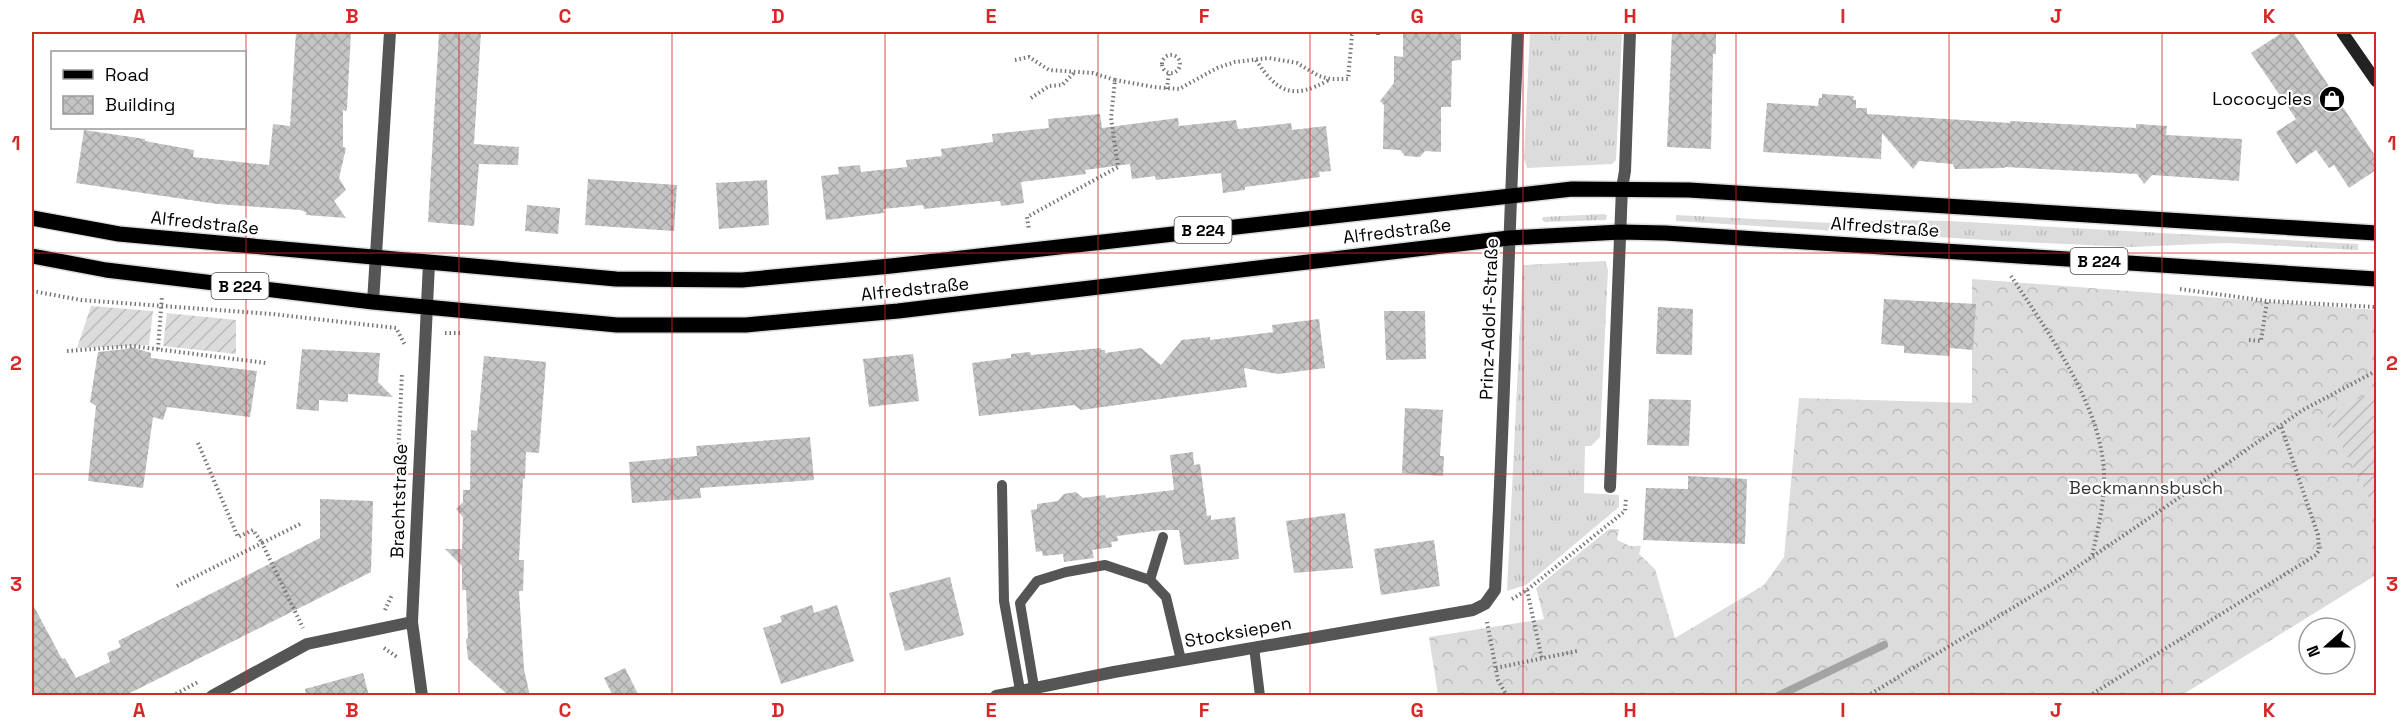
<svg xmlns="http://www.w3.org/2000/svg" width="2408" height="727" viewBox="0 0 2408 727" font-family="'Space Grotesk',sans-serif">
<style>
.grass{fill:url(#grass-tufts)}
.forest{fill:url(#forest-crowns)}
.garden{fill:url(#garden-furrows)}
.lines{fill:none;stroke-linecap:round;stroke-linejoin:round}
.stream{stroke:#a3a3a3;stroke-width:8}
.building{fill:url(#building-cross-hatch)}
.primary-casing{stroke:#dbdbdb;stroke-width:18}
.path{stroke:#777;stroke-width:4;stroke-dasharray:1.5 3;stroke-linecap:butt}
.lane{stroke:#555;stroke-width:10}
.street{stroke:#555;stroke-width:12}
.secondary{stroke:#222;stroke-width:12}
.primary{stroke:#000;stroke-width:15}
.grid{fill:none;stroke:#d62828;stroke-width:1.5;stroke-opacity:0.55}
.labels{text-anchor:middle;stroke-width:4.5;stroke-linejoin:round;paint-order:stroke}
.shield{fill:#fff;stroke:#4c4c4c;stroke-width:1.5}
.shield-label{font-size:16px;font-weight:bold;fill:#000}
.poi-label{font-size:18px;fill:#000;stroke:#fff;text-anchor:end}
.street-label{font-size:18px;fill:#000;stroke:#fff}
.park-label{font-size:18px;fill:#333;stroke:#fff}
.neatline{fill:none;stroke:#d62828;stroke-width:2}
.grid-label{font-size:20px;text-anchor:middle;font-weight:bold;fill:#d62828}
</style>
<defs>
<pattern id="grass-tufts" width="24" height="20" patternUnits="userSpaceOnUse" patternTransform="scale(1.5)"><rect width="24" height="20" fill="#dcdcdc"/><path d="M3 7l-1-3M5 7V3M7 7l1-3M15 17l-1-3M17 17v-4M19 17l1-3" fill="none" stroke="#bbb"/></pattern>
<pattern id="forest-crowns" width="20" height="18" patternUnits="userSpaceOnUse" patternTransform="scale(1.5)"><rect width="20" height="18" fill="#dcdcdc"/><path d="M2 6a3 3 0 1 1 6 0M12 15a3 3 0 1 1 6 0" fill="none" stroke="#bbb"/></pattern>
<pattern id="garden-furrows" width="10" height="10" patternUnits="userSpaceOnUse" patternTransform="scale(1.5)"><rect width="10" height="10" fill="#dcdcdc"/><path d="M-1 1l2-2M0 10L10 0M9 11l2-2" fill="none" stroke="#bbb"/></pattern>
<pattern id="building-cross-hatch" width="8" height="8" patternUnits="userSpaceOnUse" patternTransform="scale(1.5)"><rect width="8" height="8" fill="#c4c4c4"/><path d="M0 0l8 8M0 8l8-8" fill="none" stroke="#a7a7a7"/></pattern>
</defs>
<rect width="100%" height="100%" fill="#fff"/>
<path class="grass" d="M 1530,32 L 1622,32 L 1616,160 L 1612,164 L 1527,168 L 1524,159 Z
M 1603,214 L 1607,215 L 1606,220 L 1544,222 L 1542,219 L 1543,217 Z
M 1676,215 L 1831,223 L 1890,220 L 1949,221 L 2358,244 L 2358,250 L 2226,243 L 2131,247 L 2001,241 L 1676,221 Z
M 1605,261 L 1608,270 L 1600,437 L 1591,446 L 1585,446 L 1584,493 L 1619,495 L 1619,507 L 1526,585 L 1507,591 L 1523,265 Z"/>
<path class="forest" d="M 1972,279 L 2376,310 L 2376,391 L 2327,414 L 2376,512 L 2376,575 L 2182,695 L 1438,695 L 1429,637 L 1544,619 L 1536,588 L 1609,529 L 1619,529 L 1617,540 L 1630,546 L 1641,546 L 1639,554 L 1655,569 L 1675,638 L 1764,585 L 1784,557 L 1799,398 L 1972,403 Z"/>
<path class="garden" d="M 91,306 L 153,311 L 149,345 L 77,348 Z
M 167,313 L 236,320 L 236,354 L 163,346 Z
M 2376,391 L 2376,512 L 2326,414 Z"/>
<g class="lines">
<path class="stream" d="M 1778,696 L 1884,645"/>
</g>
<path class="building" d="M 296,32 L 351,32 L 347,108 L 346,111 L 343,110 L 343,147 L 346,148 L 339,178 L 346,190 L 334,201 L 346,218 L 306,215 L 306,212 L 300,210 L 217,204 L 76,183 L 84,130 L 145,139 L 145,141 L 194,150 L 193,157 L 269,165 L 273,124 L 290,126 Z
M 439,32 L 481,32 L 474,144 L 519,147 L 518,165 L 479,164 L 474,226 L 428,222 Z
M 1403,32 L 1461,32 L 1461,60 L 1452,61 L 1451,107 L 1441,107 L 1441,152 L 1425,151 L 1420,157 L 1405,156 L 1400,150 L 1383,149 L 1384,105 L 1380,101 L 1394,83 L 1394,56 L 1403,57 Z
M 1672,32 L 1716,32 L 1716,54 L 1713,54 L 1711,149 L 1667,147 Z
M 2283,32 L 2293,32 L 2376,157 L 2376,170 L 2349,188 L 2334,165 L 2329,168 L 2316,150 L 2296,164 L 2276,132 L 2296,119 L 2251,53 Z
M 1822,94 L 1854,96 L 1853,100 L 1856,100 L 1856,108 L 1867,108 L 1867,114 L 2010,123 L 2010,121 L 2136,128 L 2136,124 L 2167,126 L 2166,135 L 2242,139 L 2239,181 L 2152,175 L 2144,184 L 2137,174 L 2005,167 L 2004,168 L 1955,169 L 1953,164 L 1919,161 L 1913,169 L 1882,133 L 1881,159 L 1763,152 L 1767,103 L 1818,106 L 1819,98 L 1822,98 Z
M 1100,114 L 1102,128 L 1178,118 L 1179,126 L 1236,120 L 1238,129 L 1291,123 L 1292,130 L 1326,126 L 1331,171 L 1319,172 L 1320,177 L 1245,187 L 1245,190 L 1223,193 L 1221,173 L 1156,180 L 1155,176 L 1132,179 L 1130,164 L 1085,170 L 1086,174 L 1021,182 L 1024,203 L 1001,206 L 1000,201 L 924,209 L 923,205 L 883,209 L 884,213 L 826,220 L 821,176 L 839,174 L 838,167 L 860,165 L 861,172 L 907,167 L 906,160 L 942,156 L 941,149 L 993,142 L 992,134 L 1049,128 L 1048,119 Z
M 588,179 L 677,185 L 674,231 L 585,225 Z
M 767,180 L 769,225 L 719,229 L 716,183 Z
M 527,205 L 560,208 L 558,234 L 525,231 Z
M 1884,299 L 1976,304 L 1973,350 L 1950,348 L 1949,356 L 1904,353 L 1904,346 L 1881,344 Z
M 1658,307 L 1693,309 L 1692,355 L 1656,354 Z
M 1384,311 L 1425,311 L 1426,359 L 1386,360 Z
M 1319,319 L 1325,368 L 1278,374 L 1244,368 L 1247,387 L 1081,410 L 1074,405 L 979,416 L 972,363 L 1011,358 L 1011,354 L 1030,352 L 1031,355 L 1101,348 L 1101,350 L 1105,350 L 1105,353 L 1141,348 L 1161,365 L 1182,340 L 1210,337 L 1210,340 L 1273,332 L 1272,325 Z
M 131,347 L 151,353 L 151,358 L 257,371 L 250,417 L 167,407 L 163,420 L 153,417 L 143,488 L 88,481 L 96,406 L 90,402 L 98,352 L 126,349 Z
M 302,349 L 380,353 L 378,382 L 393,397 L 348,394 L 348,402 L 319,400 L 319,411 L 296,409 Z
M 913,354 L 919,401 L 869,407 L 863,359 Z
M 484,356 L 546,362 L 539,453 L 526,452 L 525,479 L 523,479 L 519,560 L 524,560 L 523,591 L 519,591 L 524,669 L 530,696 L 509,696 L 468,659 L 466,640 L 468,637 L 466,590 L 462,590 L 462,566 L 445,549 L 462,549 L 463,517 L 456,509 L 463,502 L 463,490 L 470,490 L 471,430 L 477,431 Z
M 1649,399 L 1691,400 L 1689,446 L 1647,445 Z
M 1405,408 L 1443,410 L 1440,456 L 1444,456 L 1443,476 L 1402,473 Z
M 810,437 L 814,480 L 700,488 L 701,498 L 632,503 L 629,462 L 697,456 L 696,446 Z
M 1193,452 L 1194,465 L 1200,464 L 1207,516 L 1211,515 L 1211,520 L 1235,517 L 1239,559 L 1184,565 L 1179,530 L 1162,530 L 1117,536 L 1118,541 L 1111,542 L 1112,547 L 1092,550 L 1094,558 L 1064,562 L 1063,554 L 1043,556 L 1042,551 L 1036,552 L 1031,510 L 1037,509 L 1037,504 L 1058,501 L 1064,494 L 1076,492 L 1083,498 L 1105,495 L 1106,498 L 1174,490 L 1170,455 Z
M 1688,476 L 1747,479 L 1745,544 L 1643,540 L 1646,488 L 1688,489 Z
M 320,499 L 373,501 L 371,572 L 124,696 L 32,696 L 32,603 L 62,659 L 65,658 L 76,678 L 110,662 L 107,653 L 121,647 L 118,641 L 320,538 Z
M 1345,513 L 1353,568 L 1294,573 L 1286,521 Z
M 1434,540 L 1440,586 L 1381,595 L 1374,549 Z
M 950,577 L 964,635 L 905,651 L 889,593 Z
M 812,605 L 814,613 L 837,605 L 854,661 L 781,684 L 763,628 L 782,622 L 780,616 Z
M 625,668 L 639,696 L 613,696 L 604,678 Z
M 363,673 L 369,696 L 306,696 L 305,689 Z"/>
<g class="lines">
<g class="primary-casing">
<path id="primary" d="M 32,218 L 119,234 L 616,279 L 742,280 L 891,266 L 1572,189 L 1689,190 L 2376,233
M 32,256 L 106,270 L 373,302 L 617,325 L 746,325 L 898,311 L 1509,238 L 1620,232 L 1665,233 L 2376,279"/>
</g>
<path class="path" d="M 1378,35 L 1378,32
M1162 64a9 9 0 1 1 18 0a9 9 0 1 1-18 0Z
M 1015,60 L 1029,57 L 1049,70 L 1093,73 L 1115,80 L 1111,118 L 1118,167 L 1027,217 L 1029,230
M 1256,60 C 1278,93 1292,100 1329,80
M 1115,80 L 1154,87 L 1179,89 L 1217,68 L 1235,62 L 1269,58 L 1297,63 L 1319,76 L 1330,79 L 1348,79 L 1352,35 L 1355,32
M 1167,89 L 1169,72
M 1031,98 L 1049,86 L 1062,85 L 1074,73
M 2011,276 C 2047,331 2102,406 2104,474 C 2105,501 2098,529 2092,556
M 2180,289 L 2267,301 L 2376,307
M 32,291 L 81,300 L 272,314 L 396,328 L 405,345
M 445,333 L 461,333
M 2249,340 L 2261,341 L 2267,301
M 158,349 L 162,296
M 67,351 L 132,346 L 266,363
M 198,443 L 238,537 L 253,530 L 262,543 L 302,523
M 397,480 L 402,373
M 177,586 L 262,543 L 303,628
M 1527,590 L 1542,659
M 1512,599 L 1527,590 L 1625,511 L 1626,497
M 385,610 L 392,595
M 1487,622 L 1498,680 L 1507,696
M 384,648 L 397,657
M 1496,668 L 1577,651
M 172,696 L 198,682
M 1867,696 L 2052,584 L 2186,493 L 2301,411 L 2376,371
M 2089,696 L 2316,555 L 2319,550 L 2318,535 L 2281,426"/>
<path class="lane" d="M 1002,485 L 1004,601 L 1020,690
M 1150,580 L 1163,537
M 1254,647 L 1260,696
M 1034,687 L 1020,603 L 1037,581 L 1066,572 L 1105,565 L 1150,580 L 1166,597 L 1181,660"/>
<path class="street" d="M 373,302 L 390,32
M 1610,487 L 1622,188 L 1625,171 L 1630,32
M 212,696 L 307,644 L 412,622
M 422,696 L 412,622 L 429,263
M 996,696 L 1114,672 L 1473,610 L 1485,604 L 1495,590 C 1505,404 1509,218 1518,32"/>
<path class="secondary" d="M 2342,32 L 2376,81"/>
<use href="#primary" class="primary"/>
</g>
<path class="grid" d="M 246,32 L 246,696M 459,32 L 459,696M 672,32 L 672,696M 885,32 L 885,696M 1098,32 L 1098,696M 1310,32 L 1310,696M 1523,32 L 1523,696M 1736,32 L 1736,696M 1949,32 L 1949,696M 2162,32 L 2162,696M 32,253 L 2376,253M 32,474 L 2376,474"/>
<defs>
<g id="shop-disc" transform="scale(1.35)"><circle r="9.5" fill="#000" stroke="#fff"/><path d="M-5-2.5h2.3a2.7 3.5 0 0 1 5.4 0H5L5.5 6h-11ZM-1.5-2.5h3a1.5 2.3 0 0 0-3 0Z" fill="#fff"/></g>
</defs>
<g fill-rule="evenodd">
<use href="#shop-disc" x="2332" y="99"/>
</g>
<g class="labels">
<g class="shield">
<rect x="1174.5" y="217" width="57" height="26" rx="4.5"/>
<rect x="2070.5" y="248" width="57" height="26" rx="4.5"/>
<rect x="211.5" y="273" width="57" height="26" rx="4.5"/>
</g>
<g class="shield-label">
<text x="1203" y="236">B 224</text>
<text x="2099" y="267">B 224</text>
<text x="240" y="292">B 224</text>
</g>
<g class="poi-label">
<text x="2312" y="105">Lococycles</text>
</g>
<g class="street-label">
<text transform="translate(205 223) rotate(6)" y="6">Alfredstraße</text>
<text transform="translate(1885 227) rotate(4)" y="6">Alfredstraße</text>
<text transform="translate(1397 231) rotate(-7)" y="6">Alfredstraße</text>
<text transform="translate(915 289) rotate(-6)" y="6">Alfredstraße</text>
<text transform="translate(1489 319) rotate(-88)" y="6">Prinz-Adolf-Straße</text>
<text transform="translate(399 501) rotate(-88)" y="6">Brachtstraße</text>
<text transform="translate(1238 632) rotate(-10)" y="6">Stocksiepen</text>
</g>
<g class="park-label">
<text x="2146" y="494">Beckmannsbusch</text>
</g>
</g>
<rect width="2408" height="727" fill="none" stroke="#ffffff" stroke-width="66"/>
<rect x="51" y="51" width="195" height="78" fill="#ffffff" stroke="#999999" stroke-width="1.5"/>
<rect x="63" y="70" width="30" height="9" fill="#000000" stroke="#999999" stroke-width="1.5"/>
<text x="105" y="81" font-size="18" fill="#000000">Road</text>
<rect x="63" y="96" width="30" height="18" fill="url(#building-cross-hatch)" stroke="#999999" stroke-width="1.5"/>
<text x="105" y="111" font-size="18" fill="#000000">Building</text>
<g transform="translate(2327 646) rotate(249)"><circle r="28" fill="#ffffff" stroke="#999999" stroke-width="1.5"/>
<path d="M0-4.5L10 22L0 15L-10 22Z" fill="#000000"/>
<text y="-9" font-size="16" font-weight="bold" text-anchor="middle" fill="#000000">N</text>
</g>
<rect x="33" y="33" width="2342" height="661" class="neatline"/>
<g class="grid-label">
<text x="139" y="23">A</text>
<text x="352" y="23">B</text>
<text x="565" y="23">C</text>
<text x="778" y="23">D</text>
<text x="991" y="23">E</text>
<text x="1204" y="23">F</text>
<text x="1417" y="23">G</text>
<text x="1630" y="23">H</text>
<text x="1843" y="23">I</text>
<text x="2056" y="23">J</text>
<text x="2269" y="23">K</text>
<text x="16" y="150">1</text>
<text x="2392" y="150">1</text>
<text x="16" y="370">2</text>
<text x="2392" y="370">2</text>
<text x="16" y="591">3</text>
<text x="2392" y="591">3</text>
<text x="139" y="717">A</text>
<text x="352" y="717">B</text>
<text x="565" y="717">C</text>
<text x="778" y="717">D</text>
<text x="991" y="717">E</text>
<text x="1204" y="717">F</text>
<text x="1417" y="717">G</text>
<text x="1630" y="717">H</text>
<text x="1843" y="717">I</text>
<text x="2056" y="717">J</text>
<text x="2269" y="717">K</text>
</g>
</svg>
